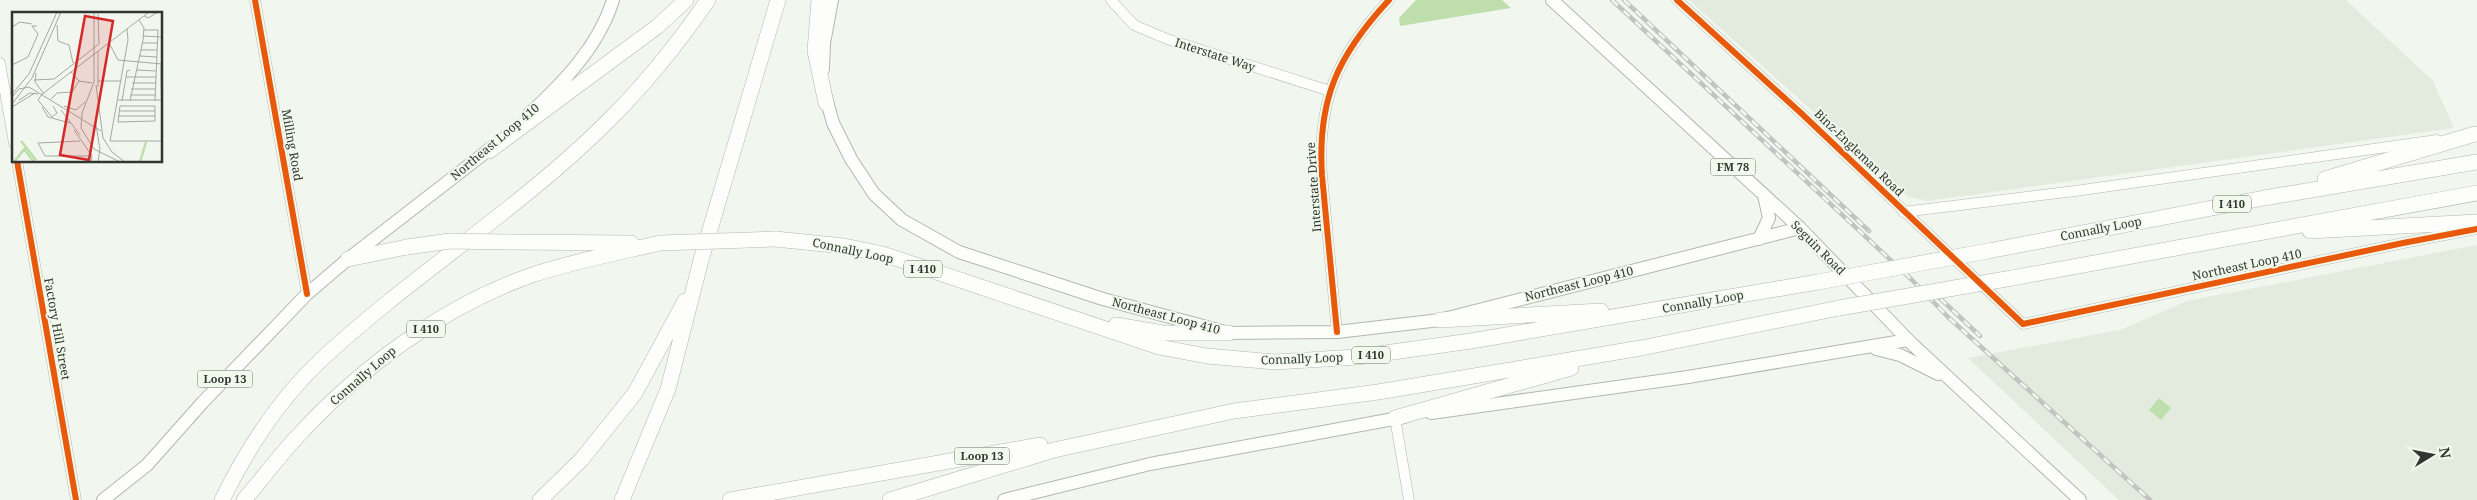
<svg xmlns="http://www.w3.org/2000/svg" width="2477" height="500" viewBox="0 0 2477 500" font-family="'Noto Serif',serif">
<style>
.built{fill:#e3ebde}
.water{fill:#bedeac}
.lines{fill:none;stroke-linecap:round;stroke-linejoin:round}
.minor-casing{stroke:#b3b7b1;stroke-width:11}
.major-casing{stroke:#b3b7b1;stroke-width:14}
.highway-casing{stroke:#b3b7b1;stroke-width:16}
.minor{stroke:#fdfefc;stroke-width:10}
.major{stroke:#fdfefc;stroke-width:12}
.highway{stroke:#fdfefc;stroke-width:15}
.rail-casing{stroke:#c2c3c2;stroke-width:4.5}
.rail{stroke:#f0f9eb;stroke-width:2.5;stroke-dasharray:8;stroke-linecap:butt}
.highway-bridge-casing{stroke:#b3b7b1;stroke-width:16;stroke-linecap:butt}
.highway-bridge{stroke:#fdfefc;stroke-width:15}
.cycleway-casing{stroke:#f0f9eb;stroke-width:9}
.cycleway{stroke:#e8590c;stroke-width:6}
.labels{text-anchor:middle;stroke-width:4;stroke-linejoin:round;paint-order:stroke}
.shield{fill:#f0f9eb;stroke:#6b7068;stroke-width:1}
.shield-label{font-size:11px;font-weight:bold;fill:#323630}
.street-label{font-size:12px;fill:#323630;stroke:#f0f9eb}
.inset-river{fill:none;stroke:#bedeac;stroke-width:2.5}
.inset-road{fill:none;stroke:#a5a9a2;stroke-width:1}
.view{fill:#d62828;fill-opacity:0.15;stroke:#d62828;stroke-width:2.5}
.inset-edge{fill:none;stroke:#323630;stroke-width:2.5}
</style>
<rect width="100%" height="100%" fill="#f1f6ee"/>
<path class="built" d="M 1689,0 L 2346,0 L 2433,81 L 2454,128 L 1927,201 L 1907,196 Z
M 2477,245 L 2477,500 L 2119,500 L 1968,358 L 2120,330 L 2187,301 Z"/>
<path class="water" d="M 1416,0 L 1502,0 L 1511,8 L 1400,26 L 1399,18 Z
M 2159,398 L 2171,408 L 2161,420 L 2149,410 Z"/>
<g class="lines">
<g class="minor-casing">
<path id="minor" d="M 255,0 L 307,294
M 1111,0 L 1134,25 L 1167,39 L 1330,91
M 1677,0 L 1802,114 L 2023,324 L 2403,243 L 2477,229
M 0,63 L 14,143
M 17,161 L 76,500
M 1903,212 L 2075,191 L 2437,140
M 1337,332 L 1322,176 C 1317,99 1338,55 1389,0
M 1395,418 L 1409,500"/>
</g>
<g class="major-casing">
<path id="major" d="M 1552,0 L 1800,228 L 1911,343 L 2080,500
M 823,69 L 824,43 L 832,0
M 825,94 L 833,123 L 851,159 L 874,194 L 902,220 L 959,252 L 1103,299 L 1229,333 L 1337,332 L 1440,320 L 1800,228
M 528,115 C 563,83 599,46 613,0
M 1759,239 L 1769,218 L 1764,195
M 1876,349 L 1900,355 L 1938,374
M 1431,413 L 1688,377 L 1908,340
M 103,500 L 147,465 L 203,402 L 307,294 L 348,259 L 495,145
M 1004,500 L 1150,464 L 1404,417"/>
</g>
<g class="highway-casing">
<path id="highway" d="M 819,0 L 815,51 L 826,103
M 489,151 L 658,26 L 686,0
M 2325,179 L 2475,134
M 2310,231 L 2477,222
M 775,239 L 844,246 L 883,254 L 1159,347 L 1207,356 L 1275,362 L 1357,357 L 1471,341 L 1818,282
M 506,242 L 631,243
M 1988,251 L 2264,198 L 2477,162
M 348,259 L 407,247
M 2012,278 L 2477,193
M 1440,320 L 1601,311
M 1116,325 L 1163,333 L 1229,333
M 1395,418 L 1571,368
M 222,500 C 247,449 280,398 322,359 C 411,276 518,210 604,125 C 643,87 677,45 708,0
M 244,500 C 261,480 277,459 295,439 C 359,369 441,307 532,275 C 574,261 617,253 660,243
M 540,500 L 582,459 L 635,393 L 685,301
M 622,500 L 668,389 L 701,260 L 778,0
M 730,500 L 1040,445
M 890,500 L 1054,450 L 1234,411 L 1378,392 L 1641,348 L 1839,308"/>
</g>
<use href="#minor" class="minor"/>
<use href="#major" class="major"/>
<use href="#highway" class="highway"/>
<g class="rail-casing">
<path id="rail" d="M 1612,0 L 1912,280 L 1948,317 L 2150,500
M 1624,0 L 1869,231
M 1929,288 L 1980,336"/>
</g>
<use href="#rail" class="rail"/>
<g class="highway-bridge-casing">
<path id="highway-bridge" d="M 660,243 L 775,239
M 407,247 L 450,241 L 506,242
M 1818,282 L 1988,251
M 1839,308 L 2012,278"/>
</g>
<use href="#highway-bridge" class="highway-bridge"/>
<g class="cycleway-casing">
<path id="cycleway" d="M 255,0 L 307,294
M 1677,0 L 1802,114 L 2023,324 L 2403,243 L 2477,229
M 17,161 L 76,500
M 1337,332 L 1322,176 C 1317,99 1338,55 1389,0"/>
</g>
<use href="#cycleway" class="cycleway"/>
</g>
<g class="labels">
<g class="shield">
<rect x="1710.5" y="158.5" width="45" height="17" rx="4"/>
<rect x="2213" y="195.5" width="38" height="17" rx="4"/>
<rect x="904" y="260.5" width="38" height="17" rx="4"/>
<rect x="407" y="320.5" width="38" height="17" rx="4"/>
<rect x="1352" y="346.5" width="38" height="17" rx="4"/>
<rect x="197.5" y="370.5" width="55" height="17" rx="4"/>
<rect x="954.5" y="447.5" width="55" height="17" rx="4"/>
</g>
<g class="shield-label">
<text x="1733" y="171">FM 78</text>
<text x="2232" y="208">I 410</text>
<text x="923" y="273">I 410</text>
<text x="426" y="333">I 410</text>
<text x="1371" y="359">I 410</text>
<text x="225" y="383">Loop 13</text>
<text x="982" y="460">Loop 13</text>
</g>
<g class="street-label">
<text transform="translate(1215 55) rotate(18)" y="4">Interstate Way</text>
<text transform="translate(495 142) rotate(-40)" y="4">Northeast Loop 410</text>
<text transform="translate(292 145) rotate(80)" y="4">Milling Road</text>
<text transform="translate(1859 153) rotate(44)" y="4">Binz-Engleman Road</text>
<text transform="translate(1314 187) rotate(-94)" y="4">Interstate Drive</text>
<text transform="translate(2101 229) rotate(-11)" y="4">Connally Loop</text>
<text transform="translate(1818 248) rotate(45)" y="4">Seguin Road</text>
<text transform="translate(853 251) rotate(12)" y="4">Connally Loop</text>
<text transform="translate(2247 265) rotate(-12)" y="4">Northeast Loop 410</text>
<text transform="translate(1579 284) rotate(-14)" y="4">Northeast Loop 410</text>
<text transform="translate(1703 302) rotate(-10)" y="4">Connally Loop</text>
<text transform="translate(1166 316) rotate(15)" y="4">Northeast Loop 410</text>
<text transform="translate(57 329) rotate(80)" y="4">Factory Hill Street</text>
<text transform="translate(1302 359) rotate(-2)" y="4">Connally Loop</text>
<text transform="translate(363 376) rotate(-41)" y="4">Connally Loop</text>
</g>
</g>
<g transform="translate(12 12)">
<rect width="150" height="150" fill="#f1f6ee"/>
<path class="inset-river" d="M 149,53 L 150,83M 14,135 L 24,148M 12,137 L 22,150M 2,150 L 14,135 L 9,129M 128,150 L 134,130"/>
<path class="inset-road" d="M 82,0 L 82,70 L 70,101 L 69,116 L 82,137 L 108,150M 132,4 L 136,6 L 146,0M 45,13 L 46,29 L 57,33 L 61,51M 0,15 L 8,10 L 20,12M 132,18 L 146,18 L 143,89M 131,24 L 150,25M 97,31 L 106,48 L 150,52M 130,31 L 146,31M 129,38 L 145,38M 128,44 L 145,45M 0,53 L 16,45 L 26,22 L 20,14 L 25,14M 125,58 L 144,59M 59,60 L 67,69 L 80,71M 24,61 L 23,70 L 32,82M 114,65 L 144,65M 22,68 L 42,67 L 87,32 L 86,2M 86,69 L 109,69M 120,71 L 144,71M 84,73 L 91,126 L 100,140 L 113,150M 86,75 L 86,39M 119,77 L 144,77M 0,82 L 17,62 L 45,0M 30,82 L 26,88 L 40,105 L 45,101 L 41,94M 29,83 L 137,0M 118,83 L 143,83M 0,85 L 7,77 L 17,75 L 89,119M 39,87 L 45,81 L 60,80 L 67,69M 7,88 L 18,81 L 26,82M 106,88 L 150,88M 110,89 L 115,59 L 118,58M 118,89 L 131,28 L 132,16 L 127,8M 0,92 L 20,66 L 49,0M 52,94 L 64,98 L 73,90M 108,94 L 143,94 L 143,109 L 106,110 ZM 0,95 L 23,81M 30,95 L 36,105 L 58,111M 49,98 L 68,123M 107,99 L 143,99M 106,104 L 143,104M 84,113 L 88,137 L 86,150M 62,118 L 80,144 L 79,150M 68,129 L 26,131 L 33,144 L 78,144M 98,129 L 116,28 L 115,17M 98,129 L 150,129"/>
<path class="view" d="M 73,4 L 101,9 L 77,148 L 48,143 Z"/>
<rect width="150" height="150" class="inset-edge"/>
</g>
<g transform="translate(2432 455) rotate(80)" stroke="#f0f9eb" stroke-width="4" paint-order="stroke">
<path d="M0-4L9 19L0 12L-9 19Z" fill="#323630"/>
<text y="-8" font-size="14" font-weight="bold" text-anchor="middle" fill="#323630">N</text>
</g>
</svg>
